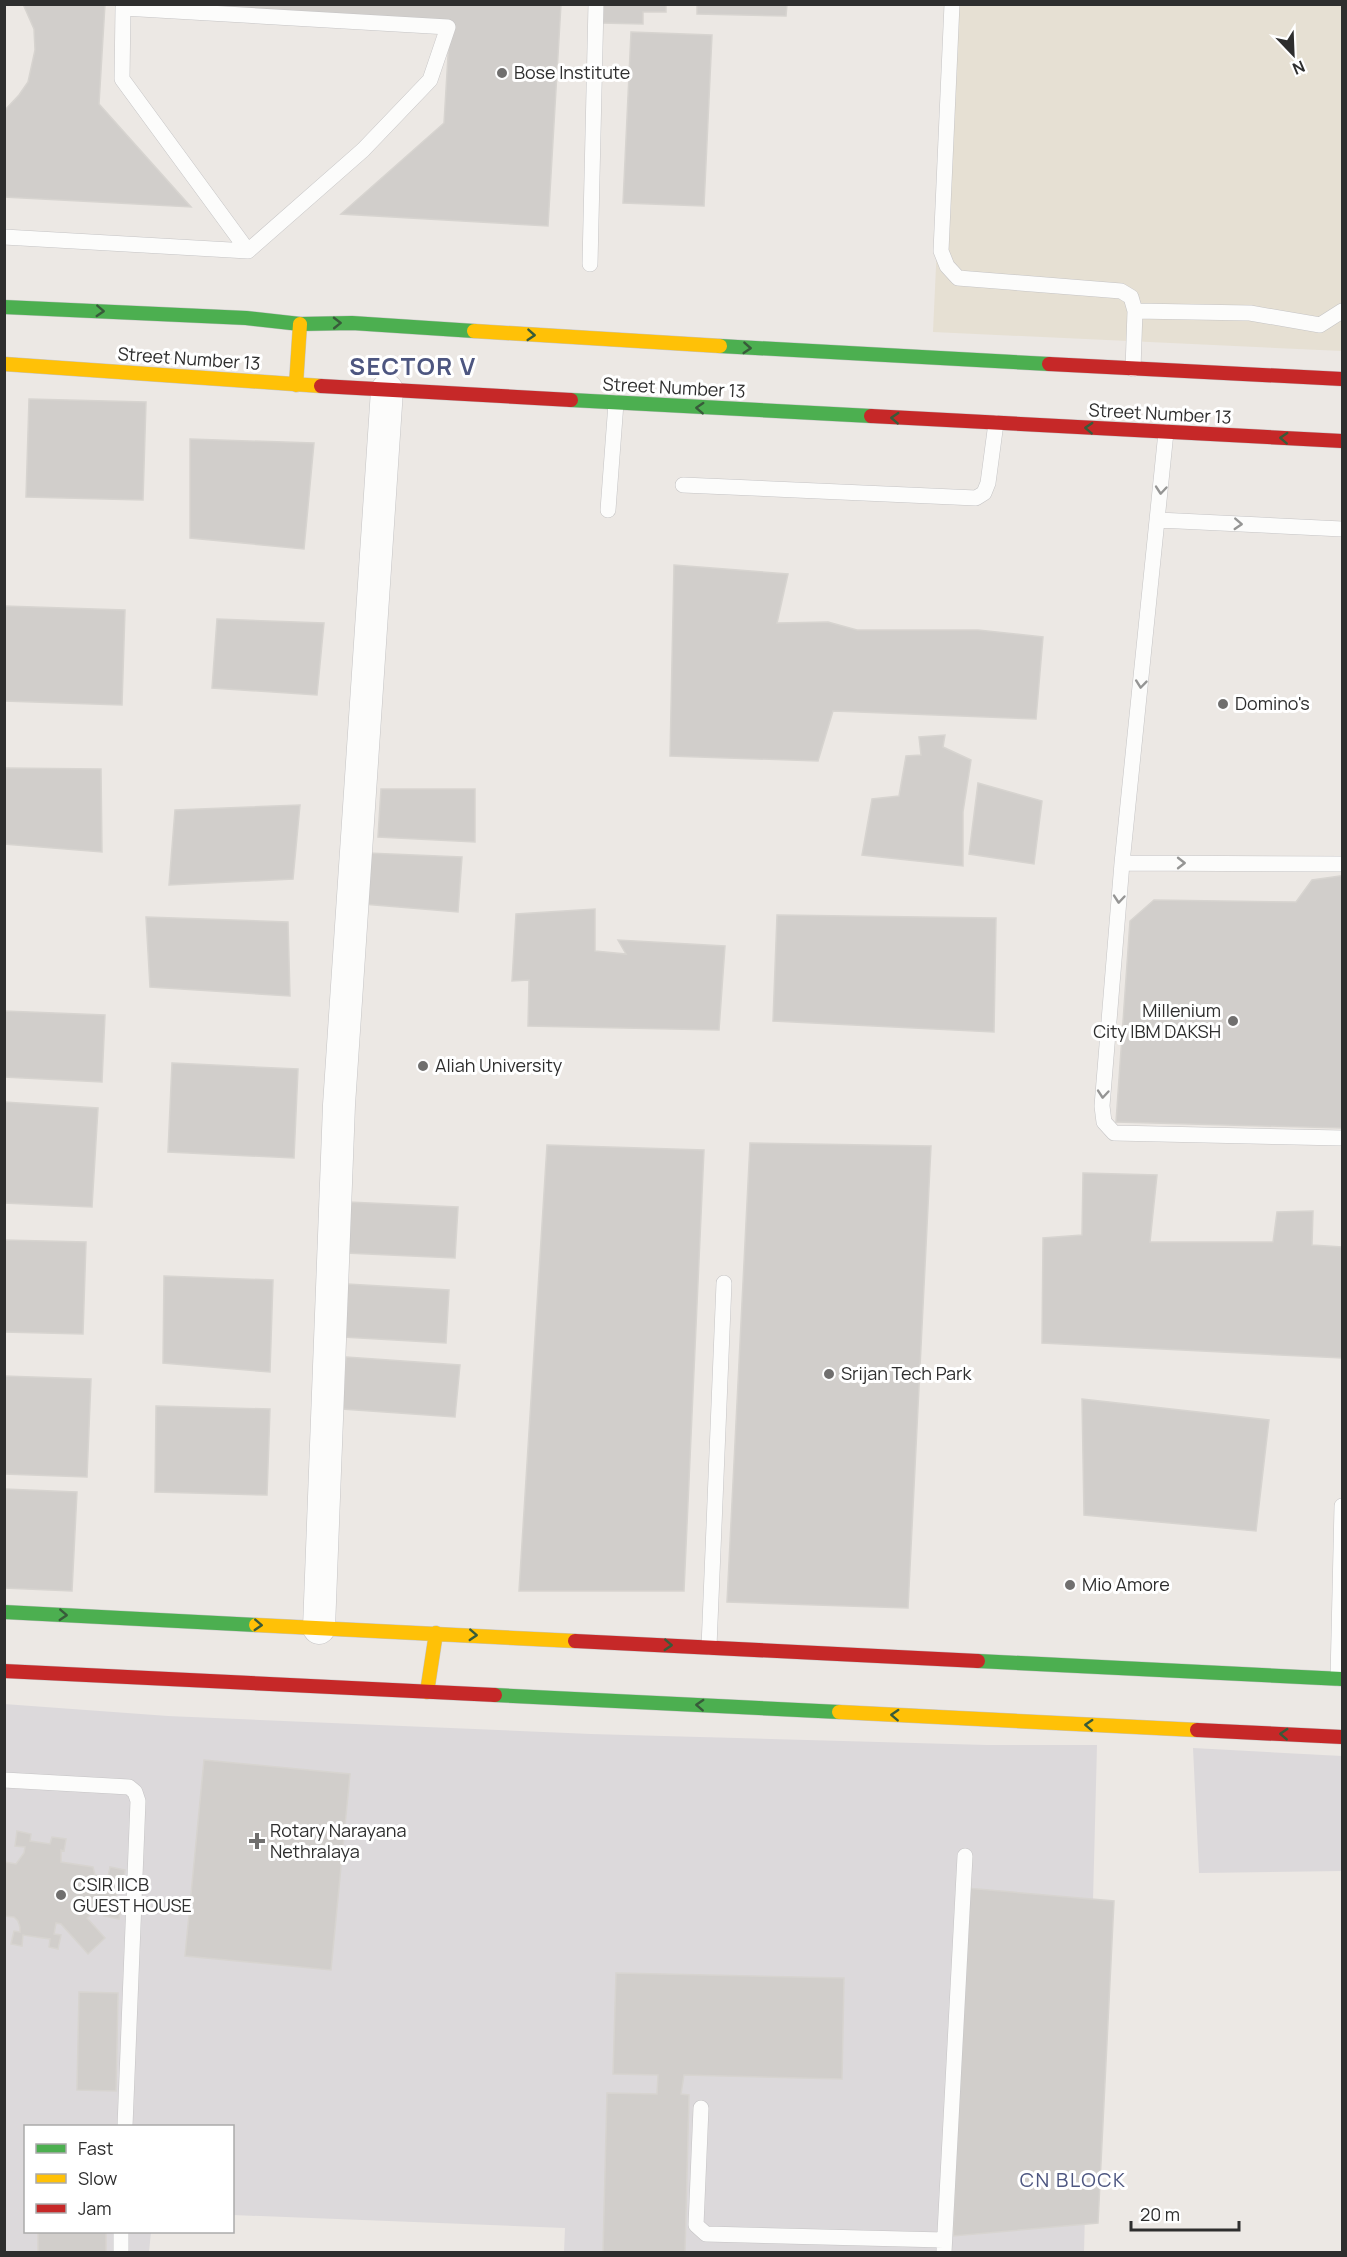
<svg xmlns="http://www.w3.org/2000/svg" width="1347" height="2257" viewBox="0 0 1347 2257" font-family="Manrope,sans-serif">
<style>
.industrial{fill:#dcd9db}
.education{fill:#e6e0d3}
.building{fill:#d1cecb;stroke:#d7d4d0;stroke-width:1.5}
.lines{fill:none;stroke-linecap:round;stroke-linejoin:round}
.lane-casing{stroke:#c5c4c5;stroke-width:16}
.street-casing{stroke:#c5c4c5;stroke-width:33}
.fast-casing{stroke:#c5c4c5;stroke-width:15}
.slow-casing{stroke:#c5c4c5;stroke-width:15}
.jam-casing{stroke:#c5c4c5;stroke-width:15}
.lane{stroke:#fcfcfb;stroke-width:15}
.street{stroke:#fcfcfb;stroke-width:32}
.fast{stroke:#4caf50;stroke-width:14}
.slow{stroke:#ffc107;stroke-width:14}
.jam{stroke:#c62828;stroke-width:14}
.oneway{stroke:#385b3a}
.oneway2{stroke:#959594}
.poi-dot{fill:#706f6e;stroke:#fff;stroke-width:2}
.labels{text-anchor:middle;stroke-width:6;stroke-linejoin:round;paint-order:stroke}
.poi-label{font-size:18px;fill:#2e2e2e;stroke:#fff;text-anchor:start}
.street-label{font-size:18px;fill:#2e2e2e;stroke:#fff}
.neighbourhood-label{font-size:20px;letter-spacing:1.5px;fill:#4d5680;stroke:#fff}
.district-label{font-size:24px;font-weight:bold;letter-spacing:1.5px;fill:#4d5680;stroke:#fff}
</style>
<rect width="100%" height="100%" fill="#ece8e4"/>
<path class="industrial" d="M 4,1704 L 168,1716 L 591,1734 L 987,1745 L 1097,1745 L 1084,2252 L 564,2252 L 565,2228 L 233,2215 L 232,2126 L 26,2126 L 26,2232 L 151,2232 L 149,2252 L 5,2252 Z
M 1193,1748 L 1342,1756 L 1342,1871 L 1199,1873 Z"/>
<path class="education" d="M 948,5 L 1342,5 L 1342,351 L 933,332 Z"/>
<path class="building" d="M 23,4 L 105,4 L 99,104 L 191,207 L 4,197 L 4,111 L 19,95 L 28,82 L 35,50 L 34,29 Z
M 136,4 L 561,4 L 548,226 L 341,214 L 444,123 L 450,22 Z
M 601,4 L 666,4 L 666,12 L 643,12 L 643,24 L 601,23 Z
M 697,4 L 787,4 L 786,16 L 697,14 Z
M 631,32 L 712,35 L 704,206 L 623,203 Z
M 29,399 L 146,402 L 143,500 L 26,497 Z
M 190,439 L 314,443 L 304,549 L 190,538 Z
M 674,565 L 788,574 L 777,623 L 828,622 L 857,630 L 978,630 L 1043,637 L 1036,719 L 833,711 L 818,761 L 670,756 Z
M 4,606 L 125,610 L 122,705 L 4,701 Z
M 217,619 L 324,623 L 317,695 L 212,688 Z
M 945,735 L 943,747 L 971,760 L 963,812 L 963,866 L 862,855 L 872,799 L 899,796 L 906,756 L 921,755 L 919,737 Z
M 4,768 L 101,769 L 102,852 L 4,844 Z
M 978,783 L 1042,801 L 1034,864 L 969,854 Z
M 381,789 L 475,789 L 475,842 L 378,837 Z
M 300,805 L 293,879 L 169,885 L 175,810 Z
M 367,853 L 462,857 L 458,912 L 363,904 Z
M 1340,876 L 1342,876 L 1342,1128 L 1116,1122 L 1130,921 L 1154,900 L 1296,902 L 1312,880 Z
M 595,909 L 595,951 L 626,954 L 618,940 L 725,946 L 719,1030 L 528,1026 L 529,980 L 512,981 L 516,914 Z
M 777,915 L 996,918 L 994,1032 L 773,1021 Z
M 146,917 L 288,922 L 290,996 L 150,987 Z
M 4,1011 L 105,1015 L 102,1082 L 4,1077 Z
M 172,1063 L 298,1069 L 294,1158 L 168,1152 Z
M 4,1102 L 98,1108 L 92,1207 L 4,1203 Z
M 750,1143 L 931,1146 L 908,1608 L 727,1602 Z
M 547,1145 L 704,1150 L 684,1591 L 519,1591 Z
M 1083,1173 L 1157,1175 L 1150,1242 L 1273,1242 L 1277,1212 L 1313,1211 L 1312,1245 L 1342,1247 L 1342,1358 L 1042,1343 L 1043,1238 L 1082,1235 Z
M 348,1202 L 458,1207 L 455,1258 L 346,1253 Z
M 4,1240 L 86,1242 L 83,1334 L 4,1332 Z
M 164,1276 L 273,1280 L 270,1372 L 163,1363 Z
M 347,1284 L 449,1290 L 446,1343 L 343,1337 Z
M 346,1357 L 460,1365 L 455,1417 L 342,1409 Z
M 4,1376 L 91,1379 L 87,1477 L 4,1474 Z
M 1082,1399 L 1269,1420 L 1256,1531 L 1084,1515 Z
M 156,1406 L 270,1409 L 267,1495 L 155,1492 Z
M 4,1489 L 77,1492 L 72,1591 L 4,1588 Z
M 204,1760 L 350,1774 L 331,1970 L 185,1956 Z
M 17,1831 L 31,1834 L 30,1841 L 50,1844 L 52,1837 L 66,1839 L 64,1851 L 61,1850 L 61,1862 L 93,1867 L 95,1875 L 108,1877 L 110,1867 L 125,1870 L 123,1883 L 119,1882 L 114,1907 L 121,1908 L 119,1919 L 104,1916 L 105,1914 L 95,1912 L 87,1918 L 105,1938 L 88,1954 L 61,1924 L 56,1923 L 54,1934 L 61,1935 L 58,1949 L 49,1947 L 50,1939 L 23,1935 L 22,1946 L 11,1944 L 14,1931 L 20,1932 L 20,1927 L 18,1921 L 14,1917 L 4,1916 L 4,1862 L 16,1864 L 24,1853 L 25,1847 L 15,1846 Z
M 966,1888 L 1114,1901 L 1098,2223 L 953,2236 Z
M 616,1973 L 844,1978 L 842,2079 L 684,2075 L 681,2094 L 689,2095 L 685,2252 L 603,2252 L 607,2093 L 657,2094 L 658,2075 L 613,2074 Z
M 79,1992 L 118,1993 L 116,2091 L 77,2090 Z
M 38,2232 L 106,2232 L 106,2252 L 38,2252 Z"/>
<g class="lines">
<g class="lane-casing">
<path id="lane" d="M 952,4 L 941,251 L 947,266 L 958,278 L 1121,291 L 1131,297 L 1135,311 L 1133,369
M 4,237 L 248,251 L 363,150 L 430,80 L 448,27 L 123,8 L 122,79 L 248,251
M 590,264 L 596,4
M 1135,311 L 1250,313 L 1320,325 L 1342,311
M 1166,432 L 1122,863 L 1102,1106 L 1104,1122 L 1114,1133 L 1342,1138
M 683,485 L 976,498 L 984,493 L 988,483 L 996,423
M 608,510 L 616,403
M 1158,520 L 1342,529
M 1122,863 L 1342,864
M 709,1647 L 724,1283
M 1338,1678 L 1342,1506
M 4,1780 L 129,1787 L 135,1792 L 138,1801 L 125,2126
M 701,2108 L 696,2225 L 706,2234 L 944,2240
M 121,2252 L 121,2232
M 944,2252 L 965,1856"/>
</g>
<g class="street-casing">
<path id="street" d="M 319,1628 L 339,1105 L 387,390"/>
</g>
<g class="fast-casing">
<path id="fast" d="M 4,307 L 246,318 L 300,324 L 352,323 L 474,331
M 720,346 L 1049,364
M 571,400 L 871,416
M 4,1612 L 256,1625
M 978,1661 L 1342,1679
M 495,1695 L 839,1712"/>
</g>
<g class="slow-casing">
<path id="slow" d="M 474,331 L 720,346
M 4,364 L 321,386
M 296,385 L 300,324
M 256,1625 L 575,1641
M 427,1692 L 436,1633
M 839,1712 L 1197,1730"/>
</g>
<g class="jam-casing">
<path id="jam" d="M 1049,364 L 1342,379
M 321,386 L 571,400
M 871,416 L 1342,441
M 575,1641 L 978,1661
M 4,1671 L 495,1695
M 1197,1730 L 1342,1737"/>
</g>
<use href="#lane" class="lane"/>
<use href="#street" class="street"/>
<use href="#fast" class="fast"/>
<use href="#slow" class="slow"/>
<use href="#jam" class="jam"/>
</g>
<defs><path id="oneway-chevron" d="M-2-3.5L2.5 0L-2 3.5" fill="none" stroke-width="1.6" stroke-linecap="round" stroke-linejoin="round" transform="scale(1.5)"/></defs>
<g class="oneway">
<use href="#oneway-chevron" transform="translate(100 311) rotate(3)"/>
<use href="#oneway-chevron" transform="translate(337 323) rotate(-1)"/>
<use href="#oneway-chevron" transform="translate(531 335) rotate(4)"/>
<use href="#oneway-chevron" transform="translate(747 348) rotate(4)"/>
<use href="#oneway-chevron" transform="translate(700 408) rotate(-177)"/>
<use href="#oneway-chevron" transform="translate(895 418) rotate(-177)"/>
<use href="#oneway-chevron" transform="translate(1089 428) rotate(-177)"/>
<use href="#oneway-chevron" transform="translate(1284 438) rotate(-177)"/>
<use href="#oneway-chevron" transform="translate(63 1615) rotate(3)"/>
<use href="#oneway-chevron" transform="translate(258 1625) rotate(3)"/>
<use href="#oneway-chevron" transform="translate(473 1635) rotate(3)"/>
<use href="#oneway-chevron" transform="translate(668 1645) rotate(3)"/>
<use href="#oneway-chevron" transform="translate(700 1705) rotate(-177)"/>
<use href="#oneway-chevron" transform="translate(895 1715) rotate(-177)"/>
<use href="#oneway-chevron" transform="translate(1089 1725) rotate(-177)"/>
<use href="#oneway-chevron" transform="translate(1284 1734) rotate(-177)"/>
</g>
<g class="oneway2">
<use href="#oneway-chevron" transform="translate(1161 490) rotate(95)"/>
<use href="#oneway-chevron" transform="translate(1238 524) rotate(3)"/>
<use href="#oneway-chevron" transform="translate(1141 684) rotate(96)"/>
<use href="#oneway-chevron" transform="translate(1181 863)"/>
<use href="#oneway-chevron" transform="translate(1119 899) rotate(95)"/>
<use href="#oneway-chevron" transform="translate(1103 1094) rotate(95)"/>
</g>
<g class="poi-dot">
<circle cx="502" cy="73" r="6"/>
<circle cx="1223" cy="704" r="6"/>
<circle cx="1233" cy="1021" r="6"/>
<circle cx="423" cy="1066" r="6"/>
<circle cx="829" cy="1374" r="6"/>
<circle cx="1070" cy="1585" r="6"/>
<path d="M254 1832h6v6h6v6h-6v6h-6v-6h-6v-6h6z"/>
<circle cx="61" cy="1895" r="6"/>
</g>
<g class="labels">
<g class="poi-label">
<text x="514" y="79">Bose Institute</text>
<text x="1235" y="710">Domino's</text>
<text x="1221" y="1017" text-anchor="end">Millenium<tspan x="1221" dy="21">City IBM DAKSH</tspan></text>
<text x="435" y="1072">Aliah University</text>
<text x="841" y="1380">Srijan Tech Park</text>
<text x="1082" y="1591">Mio Amore</text>
<text x="270" y="1837">Rotary Narayana<tspan x="270" dy="21">Nethralaya</tspan></text>
<text x="73" y="1891">CSIR IICB<tspan x="73" dy="21">GUEST HOUSE</tspan></text>
</g>
<g class="street-label">
<text transform="translate(189 359) rotate(4)" y="6">Street Number 13</text>
<text transform="translate(674 388) rotate(3)" y="6">Street Number 13</text>
<text transform="translate(1160 414) rotate(3)" y="6">Street Number 13</text>
</g>
<g class="neighbourhood-label">
<text x="1073" y="2187">CN BLOCK</text>
</g>
<g class="district-label">
<text x="413" y="375">SECTOR V</text>
</g>
</g>
<rect width="1347" height="2257" fill="none" stroke="#2e2e2e" stroke-width="12"/>
<rect x="24" y="2125" width="210" height="108" fill="#ffffff" stroke="#ababab" stroke-width="1.5"/>
<rect x="36" y="2144" width="30" height="9" fill="#4caf50" stroke="#ababab" stroke-width="1.5"/>
<text x="78" y="2155" font-size="18" fill="#2e2e2e">Fast</text>
<rect x="36" y="2174" width="30" height="9" fill="#ffc107" stroke="#ababab" stroke-width="1.5"/>
<text x="78" y="2185" font-size="18" fill="#2e2e2e">Slow</text>
<rect x="36" y="2204" width="30" height="9" fill="#c62828" stroke="#ababab" stroke-width="1.5"/>
<text x="78" y="2215" font-size="18" fill="#2e2e2e">Jam</text>
<g transform="translate(1293 54) rotate(157)" stroke="#ffffff" stroke-width="4.5" paint-order="stroke">
<path d="M0-4.5L10 22L0 15L-10 22Z" fill="#2e2e2e"/>
<text y="-9" font-size="16" font-weight="bold" text-anchor="middle" fill="#2e2e2e">N</text>
</g>
<path d="M1131 2221v9h108v-9" fill="none" stroke="#2e2e2e" stroke-width="3"/>
<text x="1140" y="2221" font-size="18" fill="#2e2e2e" stroke="#ffffff" stroke-width="4.5" paint-order="stroke">20 m</text>
</svg>
